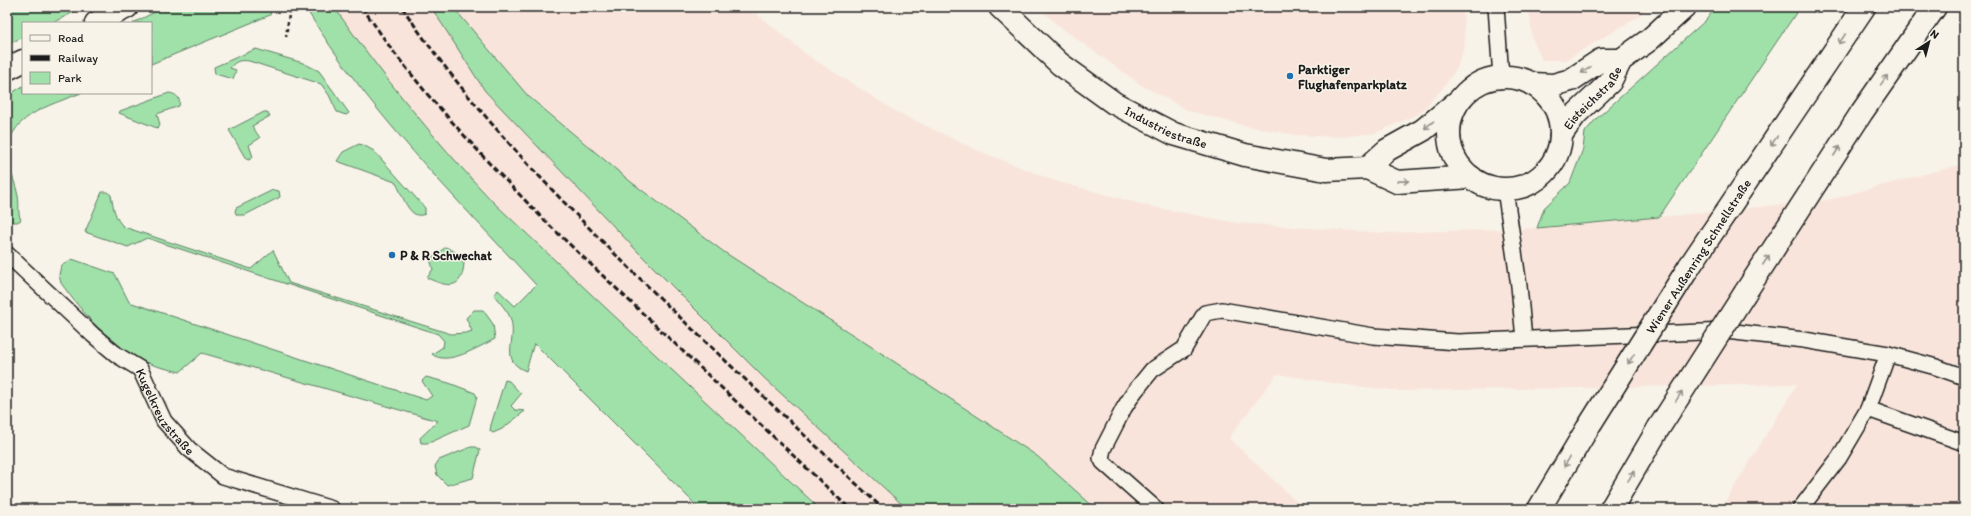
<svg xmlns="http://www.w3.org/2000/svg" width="1971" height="516" viewBox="0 0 1971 516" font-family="Itim,sans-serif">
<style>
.built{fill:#f9e4db}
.green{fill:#a0e1aa;stroke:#5e7e63}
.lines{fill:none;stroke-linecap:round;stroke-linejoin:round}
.service-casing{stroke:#1c1c1c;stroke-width:18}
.minor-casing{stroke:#1c1c1c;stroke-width:25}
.motorway-casing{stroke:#1c1c1c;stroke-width:25}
.path{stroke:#1c1c1c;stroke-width:2.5;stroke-dasharray:3 3;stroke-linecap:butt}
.service{stroke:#f7f3e8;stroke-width:15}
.minor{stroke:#f7f3e8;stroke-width:22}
.motorway{stroke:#f7f3e8;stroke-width:22}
.rail{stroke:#1c1c1c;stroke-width:3;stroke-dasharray:6 3;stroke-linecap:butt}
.motorway-bridge-casing{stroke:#1c1c1c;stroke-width:25;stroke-linecap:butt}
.motorway-bridge{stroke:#f7f3e8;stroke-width:22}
.oneway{stroke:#94928c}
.poi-dot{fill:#1f6fb2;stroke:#f7f3e8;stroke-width:1.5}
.labels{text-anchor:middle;stroke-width:3;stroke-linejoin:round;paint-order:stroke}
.poi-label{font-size:13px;font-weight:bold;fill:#1c1c1c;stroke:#f7f3e8;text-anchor:start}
.street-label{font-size:13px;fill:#1c1c1c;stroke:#f7f3e8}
</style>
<rect width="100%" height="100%" fill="#f7f3e8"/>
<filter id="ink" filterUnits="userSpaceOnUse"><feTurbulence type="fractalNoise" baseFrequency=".025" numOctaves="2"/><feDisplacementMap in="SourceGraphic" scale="8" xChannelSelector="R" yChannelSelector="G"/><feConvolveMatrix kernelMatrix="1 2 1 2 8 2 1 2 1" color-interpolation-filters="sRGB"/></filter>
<g filter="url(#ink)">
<path class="built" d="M 334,7 L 748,7 L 810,57 L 897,112 L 972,148 L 1052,180 L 1148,206 L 1237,223 L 1384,233 L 1537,228 L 1659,217 L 1828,200 L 1959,165 L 1964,158 L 1964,509 L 1721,509 L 1797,384 L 1400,391 L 1338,384 L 1277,374 L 1229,438 L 1304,509 L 820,509 L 493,202 L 444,150 L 371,61 Z
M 1038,7 L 1463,7 L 1465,45 L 1457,68 L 1442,89 L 1419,114 L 1375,133 L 1342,137 L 1295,135 L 1246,126 L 1189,111 L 1141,85 L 1060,27 Z
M 1529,7 L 1649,7 L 1639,16 L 1566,60 L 1542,60 L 1532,38 Z"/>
<path class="green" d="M 7,7 L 84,7 L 52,23 L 23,23 L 23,37 L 7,45 Z
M 165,7 L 272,7 L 270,15 L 151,64 L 151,23 L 133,23 Z
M 305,7 L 334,7 C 383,77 435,140 493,202 L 820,509 L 700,509 L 534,343 L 526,371 C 499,360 517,343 511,320 C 509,312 499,302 494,295 L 498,290 L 515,306 L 536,285 C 454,196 368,111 305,7 Z
M 431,7 L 453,7 L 528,96 L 631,182 L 724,252 L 878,351 L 1037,456 L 1096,509 L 907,509 L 763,377 L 638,252 L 485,91 Z
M 1716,7 L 1800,7 L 1659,217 L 1537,228 L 1544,208 L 1570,183 L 1583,149 L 1585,132 L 1596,119 L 1706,20 Z
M 256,49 L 303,63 L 319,71 L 349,113 L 346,115 L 337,112 L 329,95 L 321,84 L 249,61 C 241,60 236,60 230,68 L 236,70 L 233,79 L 215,74 L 214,67 Z
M 23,86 L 23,93 L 81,93 C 49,106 4,116 8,160 C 10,172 16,184 18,196 C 20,205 17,212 21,220 L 17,222 L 7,222 L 7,96 Z
M 169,93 C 177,94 181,99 179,106 L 157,114 L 160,125 L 157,128 L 119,113 L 120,111 Z
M 264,112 L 267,112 L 270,116 L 252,126 L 260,138 L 249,145 L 253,157 L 249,160 L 246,159 L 229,130 Z
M 359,144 L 365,146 L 374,151 L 425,208 L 425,214 C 408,222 402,191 395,182 L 337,161 L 343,152 Z
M 273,190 L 279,191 L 280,197 L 245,215 L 237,215 L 235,212 L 236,208 Z
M 102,192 L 107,192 L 111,195 C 113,206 115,220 124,227 L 251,269 L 273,250 L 289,283 L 451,334 L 466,333 L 472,331 L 466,318 L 474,310 L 483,310 L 493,324 L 495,339 C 480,346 447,367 432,354 L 443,347 L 444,341 L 438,334 L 147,238 L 128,247 L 85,232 Z
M 446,247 L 455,252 L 464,263 C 462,291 448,287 427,278 L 433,269 L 430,259 Z
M 72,259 L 115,274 L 129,302 L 426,400 L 432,396 L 422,381 L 426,377 L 449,383 L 475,393 L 477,397 L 469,425 L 429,443 L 421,443 L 420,438 L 438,421 L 202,353 L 180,372 C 169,369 156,367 145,362 C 112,346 82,313 61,283 L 59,275 L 61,266 Z
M 505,380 L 509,381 L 521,394 L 511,406 L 515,410 L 525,411 L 502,429 L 493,433 L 490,431 L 491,425 Z
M 471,447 L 476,447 L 480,450 L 473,478 L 447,485 L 437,475 L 435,466 L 439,460 Z"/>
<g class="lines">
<g class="service-casing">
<g id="service">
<path d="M 1496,7 L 1501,77"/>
<path d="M 1505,189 L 1519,286 L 1524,339"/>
<path id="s1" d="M 7,254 L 93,335 L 117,355 L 140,369 L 164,421 L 189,449 L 223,476 L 332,509"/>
<path d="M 1868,409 L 1964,443"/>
<path d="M 1156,509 L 1103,462 L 1101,458 L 1103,449 L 1124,408 L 1135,391 L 1152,370 L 1184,349 L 1205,313 L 1222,310 L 1373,336 L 1458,342 L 1726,331 L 1804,340 L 1888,354 L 1936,367 L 1964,377"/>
<path d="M 1800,509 L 1839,458 L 1868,409 L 1888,354"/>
</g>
</g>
<g class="minor-casing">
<g id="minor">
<path id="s2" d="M 1000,7 L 1060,64 L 1114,103 L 1174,134 L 1245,155 L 1326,170 L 1367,168 L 1397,182 L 1471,177"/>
<path d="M 96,23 L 127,7"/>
<path d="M 7,69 L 23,61"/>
<circle cx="1505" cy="133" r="56"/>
<path d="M 1532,84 L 1553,85 L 1571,80 L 1601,60 L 1621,60"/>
<path id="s3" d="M 1561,135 L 1575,115 L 1610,82 L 1621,60 L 1649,40 L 1685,7"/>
<path d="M 1367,168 L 1387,150 L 1423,130 L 1457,102"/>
</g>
</g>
<g class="motorway-casing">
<path id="motorway" d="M 1689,267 L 1864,7
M 1745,293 L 1862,112 L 1935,7
M 1539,509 L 1587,429
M 1611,509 L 1658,429"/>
</g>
<path class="path" d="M 286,37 L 290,7"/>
<use href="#service" class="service"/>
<use href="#minor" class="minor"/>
<use href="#motorway" class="motorway"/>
<path class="rail" d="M 362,7 L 392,50 L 428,95 L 489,163 L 547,223 L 850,509
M 402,7 C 462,97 537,176 614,253 C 702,340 793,424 883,509"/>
<g class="motorway-bridge-casing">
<path id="motorway-bridge" d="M 1587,429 L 1689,267
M 1658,429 L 1745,293"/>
</g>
<use href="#motorway-bridge" class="motorway-bridge"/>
</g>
<defs><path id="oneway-shaft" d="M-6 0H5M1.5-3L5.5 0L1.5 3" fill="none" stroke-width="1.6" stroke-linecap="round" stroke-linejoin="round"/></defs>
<g class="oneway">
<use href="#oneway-shaft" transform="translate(1842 39) rotate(124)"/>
<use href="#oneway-shaft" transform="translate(1586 70) rotate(146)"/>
<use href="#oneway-shaft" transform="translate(1884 80) rotate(-55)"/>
<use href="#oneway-shaft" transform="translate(1429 125) rotate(140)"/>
<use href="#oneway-shaft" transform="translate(1774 141) rotate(124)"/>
<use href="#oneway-shaft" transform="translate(1837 151) rotate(-57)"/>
<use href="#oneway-shaft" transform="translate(1403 181) rotate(-1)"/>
<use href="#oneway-shaft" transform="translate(1766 260) rotate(-57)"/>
<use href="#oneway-shaft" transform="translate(1631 359) rotate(122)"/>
<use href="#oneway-shaft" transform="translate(1679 396) rotate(-58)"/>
<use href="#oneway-shaft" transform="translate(1567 462) rotate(121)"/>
<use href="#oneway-shaft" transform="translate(1631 476) rotate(-59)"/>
</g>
</g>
<g class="poi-dot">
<circle cx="1290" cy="76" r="4"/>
<circle cx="392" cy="255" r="4"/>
</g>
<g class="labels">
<g class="poi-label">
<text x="1298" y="74">Parktiger<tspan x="1298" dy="15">Flughafenparkplatz</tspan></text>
<text x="400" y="260">P &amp; R Schwechat</text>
</g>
<g class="street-label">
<text dy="5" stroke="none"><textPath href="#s3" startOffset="49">Eisteichstraße</textPath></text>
<text dy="5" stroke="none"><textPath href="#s2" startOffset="207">Industriestraße</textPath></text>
<text transform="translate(1698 256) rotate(-57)" y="5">Wiener Außenring Schnellstraße</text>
<text dy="5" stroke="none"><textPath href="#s1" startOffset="226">Kugelkreuzstraße</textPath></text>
</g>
</g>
<rect width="1971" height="516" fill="none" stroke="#f7f3e8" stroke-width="24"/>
<rect x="12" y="12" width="1947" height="492" fill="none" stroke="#1c1c1c" stroke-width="1.5" filter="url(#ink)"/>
<rect x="22" y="22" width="130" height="72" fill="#f7f3e8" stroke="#9f9d96"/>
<rect x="30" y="35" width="20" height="6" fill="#f7f3e8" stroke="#9f9d96"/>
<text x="58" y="42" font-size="12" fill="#1c1c1c">Road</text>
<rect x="30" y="55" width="20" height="6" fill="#1c1c1c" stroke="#9f9d96"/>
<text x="58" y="62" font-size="12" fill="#1c1c1c">Railway</text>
<rect x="30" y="72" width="20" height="12" fill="#a0e1aa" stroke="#9f9d96"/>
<text x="58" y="82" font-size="12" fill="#1c1c1c">Park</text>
<g transform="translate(1929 42) rotate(36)" stroke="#f7f3e8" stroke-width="3" paint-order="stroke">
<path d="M0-3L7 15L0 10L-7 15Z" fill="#1c1c1c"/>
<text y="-6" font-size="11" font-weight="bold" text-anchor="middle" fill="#1c1c1c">N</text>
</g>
</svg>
